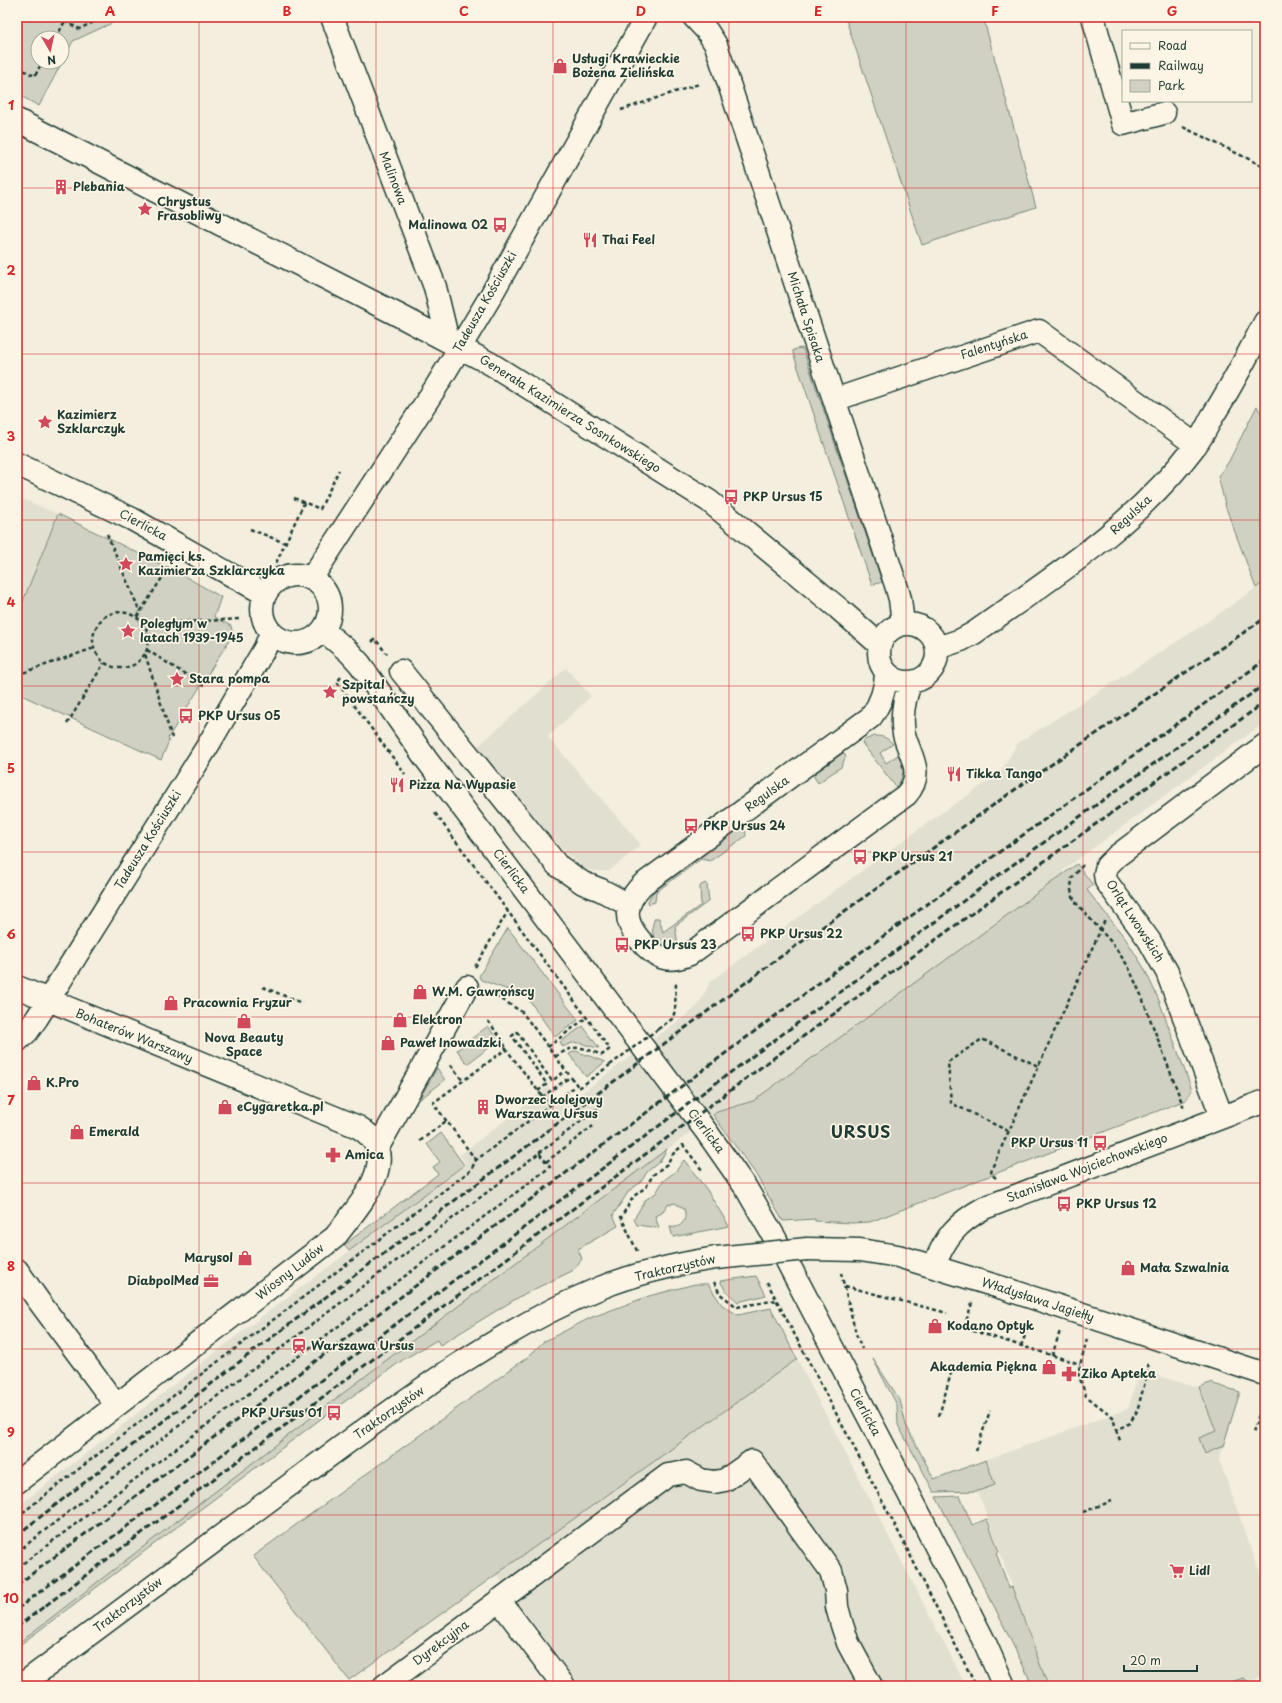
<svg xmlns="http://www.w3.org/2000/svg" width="1282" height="1703" viewBox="0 0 1282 1703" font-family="'Playpen Sans',sans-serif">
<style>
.built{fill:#e1dfd0}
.green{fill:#d0d1c2;stroke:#78877b}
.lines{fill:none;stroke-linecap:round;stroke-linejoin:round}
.minor-casing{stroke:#1f3d34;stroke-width:25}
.path{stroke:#1f3d34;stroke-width:2.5;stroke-dasharray:4 3;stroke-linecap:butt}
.minor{stroke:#fcf5e5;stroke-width:22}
.rail{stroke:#1f3d34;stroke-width:3;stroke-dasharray:6 3;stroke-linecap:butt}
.minor-bridge-casing{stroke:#1f3d34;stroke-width:25;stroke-linecap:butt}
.path-bridge{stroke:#1f3d34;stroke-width:2.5;stroke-dasharray:4 3;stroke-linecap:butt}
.minor-bridge{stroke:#fcf5e5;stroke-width:22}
.grid{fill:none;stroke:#d62828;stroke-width:1;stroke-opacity:0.55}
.labels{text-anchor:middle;stroke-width:3.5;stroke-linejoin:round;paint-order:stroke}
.poi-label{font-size:12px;font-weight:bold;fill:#1f3d34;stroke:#fcf5e5;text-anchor:start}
.street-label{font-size:12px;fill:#1f3d34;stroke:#fcf5e5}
.district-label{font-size:16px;font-weight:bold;letter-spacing:1px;fill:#1f3d34;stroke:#fcf5e5}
.neatline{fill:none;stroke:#d62828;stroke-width:1.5}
.grid-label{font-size:13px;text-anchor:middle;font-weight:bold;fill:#d62828}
</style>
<rect width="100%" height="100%" fill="#f3eede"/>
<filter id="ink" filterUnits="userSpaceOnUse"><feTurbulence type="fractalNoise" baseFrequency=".025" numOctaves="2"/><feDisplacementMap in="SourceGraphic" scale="8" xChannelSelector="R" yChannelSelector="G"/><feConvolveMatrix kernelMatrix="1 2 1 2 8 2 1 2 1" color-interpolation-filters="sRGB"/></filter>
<g filter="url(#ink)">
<path class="built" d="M 17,497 L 58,514 L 17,616 Z
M 1265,582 L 1265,722 L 1062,871 L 1064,874 L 753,1101 L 717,1112 L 713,1115 L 372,1371 L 17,1644 L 17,1507 L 252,1324 L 466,1164 L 460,1155 L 548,1087 L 561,1104 L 569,1098 L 571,1101 L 697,1007 L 711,981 L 933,819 L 999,774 L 1018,743 L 1197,629 Z
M 566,668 L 591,696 L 548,737 L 641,845 L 609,871 L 592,871 L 584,868 L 560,847 L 553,851 L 474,750 Z
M 797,1359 L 966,1686 L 580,1686 L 496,1574 Z
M 1140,1370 L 1184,1384 L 1199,1387 L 1210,1383 L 1240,1392 L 1219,1460 L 1265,1586 L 1265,1675 L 1249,1682 L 1243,1678 L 1220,1686 L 1048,1686 L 969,1466 L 1128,1409 Z"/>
<path class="green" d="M 17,17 L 125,17 L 73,41 L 62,62 L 62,38 L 38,38 L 38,62 L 62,62 L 39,106 L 17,94 Z
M 845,17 L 983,17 L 1036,207 L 922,245 Z
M 800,348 L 803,349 L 882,582 L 872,585 L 793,353 L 793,350 Z
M 1257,406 L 1265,421 L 1265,581 L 1256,588 L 1226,508 L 1218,476 L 1228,463 Z
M 58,514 L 179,573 L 221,597 L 214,617 L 231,626 L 233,634 L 168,738 L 169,741 L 161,760 L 17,693 L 17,616 Z
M 875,736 C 883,736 888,738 893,744 L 880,753 L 886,763 L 898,755 C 906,766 904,777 896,787 L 862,743 L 864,740 Z
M 843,753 L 846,756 L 841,767 L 818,783 L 813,775 Z
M 745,825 L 746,836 L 710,861 L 701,859 L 656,892 L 655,902 L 649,904 L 648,901 L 653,892 Z
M 1077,864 L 1093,885 L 1087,890 L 1125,938 L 1144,968 L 1158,998 L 1192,1090 L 1186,1100 L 870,1222 L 852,1223 L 815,1221 L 815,1219 L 783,1221 L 755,1173 L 713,1115 L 717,1112 L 753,1101 Z
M 705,883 L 707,885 L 709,901 L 675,926 L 678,945 C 658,953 647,934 655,918 L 659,918 L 663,932 L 701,905 L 700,886 Z
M 508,928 L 578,1020 L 555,1037 L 527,997 L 481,980 L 479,976 Z
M 488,1026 L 498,1041 L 467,1064 L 457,1050 Z
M 583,1026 L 599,1048 C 583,1046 580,1038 563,1047 L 560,1042 Z
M 576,1051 L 605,1062 L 586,1077 L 569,1054 Z
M 437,1068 L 445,1080 L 419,1100 Z
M 441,1133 L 464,1165 L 349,1251 L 344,1245 L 438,1174 L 433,1167 L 440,1162 L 427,1144 Z
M 667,1149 L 660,1161 L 647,1172 L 641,1182 L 629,1191 L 613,1215 L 618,1226 L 578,1249 L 582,1259 L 572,1271 L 524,1294 L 440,1345 L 437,1340 L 404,1359 L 326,1415 L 17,1647 L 17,1644 L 372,1371 Z
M 684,1160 L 707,1190 L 729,1226 L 673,1237 L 670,1227 C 681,1229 688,1220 684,1209 L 675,1203 L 667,1205 L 662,1213 L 655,1216 L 659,1228 L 637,1225 L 634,1219 L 645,1200 L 656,1193 L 663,1181 L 676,1171 Z
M 756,1276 L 766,1295 L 738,1302 L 726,1291 L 720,1281 Z
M 695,1284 L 708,1284 L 722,1305 L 738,1315 L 771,1308 L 797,1359 L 349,1680 L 253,1556 L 529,1356 L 543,1342 L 590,1318 L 649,1296 Z
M 873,1359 L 900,1400 L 906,1425 L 934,1479 L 986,1460 L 995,1485 L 978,1491 L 934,1492 L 898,1425 L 897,1405 Z
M 1210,1383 L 1240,1392 L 1223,1446 L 1205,1454 L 1199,1438 L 1216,1431 L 1199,1387 Z
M 960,1496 L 972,1525 L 987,1519 L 999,1552 L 996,1553 L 1009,1588 L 1012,1587 L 1048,1686 L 1033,1686 L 994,1606 L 936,1497 Z
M 1243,1678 L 1249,1682 L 1236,1686 L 1220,1686 Z"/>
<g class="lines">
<g class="minor-casing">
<path id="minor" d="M 332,17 L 435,287 L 448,341
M 694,17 L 707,31 L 716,45 L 896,585 L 900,599 L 903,624
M 1093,17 L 1123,124 L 1164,113
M 17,120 L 402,317 L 491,364 L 709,501 L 838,608 L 880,645
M 834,400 L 1039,331 L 1196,445
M 17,464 L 132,519 L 265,594
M262 609a34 34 0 1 1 68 0a34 34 0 1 1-68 0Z
M 311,579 L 436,387 L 489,299 L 646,17
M879 653a29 29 0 1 1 58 0a29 29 0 1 1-58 0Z
M 323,630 L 349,652 L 360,664 L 426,759 L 706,1131 L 746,1188 L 776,1240 L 922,1519 L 985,1643 L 1004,1686
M 937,648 L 961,640 L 974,633 C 1053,577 1136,525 1195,446 C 1202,437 1207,427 1212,417 C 1232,386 1248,354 1265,322
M 401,671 L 557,865 L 583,883 L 601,890 L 629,905
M 886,672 C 886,689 881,703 871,717 L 642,885 C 624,904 623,920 639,939 C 655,958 667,964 690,954 L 906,795 C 926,773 909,755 904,734 C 901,716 904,698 911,682
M 17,987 L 358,1127 C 407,1156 357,1207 335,1237 L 17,1482
M 17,1041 L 27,1032 L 37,1018 L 207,747 L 265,648 L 271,633
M 1222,1117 L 1167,972 L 1149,940 L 1106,881 L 1105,874 L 1107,866 L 1117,856 L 1265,745
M 378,1147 L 467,987
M 807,1249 L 860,1250 L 898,1256 L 1006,1289 L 1265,1374
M 934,1266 C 945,1237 957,1223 984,1208 L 1265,1101
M 17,1270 L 38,1300 L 116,1405
M 499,1600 L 564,1686
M 20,1686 C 114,1616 208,1545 303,1475 C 397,1406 492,1333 600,1288 C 637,1273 677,1264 716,1258
M 384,1686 L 668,1475 L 686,1472 L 701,1480 L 714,1482 L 725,1480 L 752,1461 L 831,1571 L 836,1590 L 837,1607 L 842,1625 L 848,1643 L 871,1686"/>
</g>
<path class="path" d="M 65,21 L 79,29 L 104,17
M 56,38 L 67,17
M 17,67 L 35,76 L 42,62
M 621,110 L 699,84
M 1183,127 L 1265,167
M 294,498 L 320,509 L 339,470
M 250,529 L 285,543
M 107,534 L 140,612
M 276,563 L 304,503
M 137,617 L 169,567
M 144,624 L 241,619
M 372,642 L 375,639 L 387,654
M 147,650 L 204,686
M 145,654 C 141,659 137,664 131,666 C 109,675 86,652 95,630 C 109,594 163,618 145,654 L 172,738
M 17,675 L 94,648
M 341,677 L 337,682 L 405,774
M 67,724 L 104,663
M 435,813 L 610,1049 L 602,1055 C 581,1047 575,1043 555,1057
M 1083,865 L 1072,878 L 1071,890 L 1073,897 L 1077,904 L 1112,943 L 1128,966 L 1141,995 L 1184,1108
M 475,967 L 508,911
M 263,987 L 302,1003
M 490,992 L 522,1012 L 579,1088 L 610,1065
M 488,1021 L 503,1041 L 506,1049
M 658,1029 L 672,1019 L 675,1011 L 676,982
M 548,1047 L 587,1017
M 451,1065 L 463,1081
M 538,1091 L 547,1084 L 512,1036 L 517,1032 L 552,1081 L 565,1071
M 542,1097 L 570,1077
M 1008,1131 L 951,1103 L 948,1062 L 982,1039 L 1038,1066
M 420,1141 L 446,1121
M 539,1153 L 600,1107
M 476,1160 L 433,1103 L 506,1049 L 549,1105
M 546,1162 L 593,1126
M 996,1178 L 991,1174 L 992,1168 L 1105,920
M 637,1251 L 621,1217 L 634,1196 L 646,1187 L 653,1175 L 667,1164 L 673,1154 L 683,1145 L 702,1170
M 841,1273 L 856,1334 L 862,1349
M 714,1282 L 720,1294 L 737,1307 L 777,1300
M 767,1282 L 899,1533 L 976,1686
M 845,1286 L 947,1313
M 972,1303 L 964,1328 L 1080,1364
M 1087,1339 L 1078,1373 L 1086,1396 L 1113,1417 L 1116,1430 L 1130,1423 L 1137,1411 L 1149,1368 L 1146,1361
M 1021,1346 L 1030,1322
M 1052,1356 L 1060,1331
M 939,1416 L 953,1366
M 1116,1430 L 1121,1443
M 1253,1432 L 1262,1406
M 976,1451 L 990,1411
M 1083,1512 L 1112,1501
M 17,1517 L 195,1379 L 471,1170 L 476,1160 L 576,1086
M 17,1552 L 212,1400 L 539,1153 L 550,1167 L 17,1568"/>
<use href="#minor" class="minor"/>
<path class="rail" d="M 17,1535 L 247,1356 L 772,963 L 1020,786 L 1265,618
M 17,1585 L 835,971 L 1265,660
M 17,1609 L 708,1089 L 1004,871 L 1265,684
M 17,1627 L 764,1065 L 949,930 L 1265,702"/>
<g class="minor-bridge-casing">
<path id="minor-bridge" d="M 716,1258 L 807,1249"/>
</g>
<path class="path-bridge" d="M 610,1065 L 658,1029"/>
<use href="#minor-bridge" class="minor-bridge"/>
</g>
</g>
<path class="grid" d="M 199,17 L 199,1686M 376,17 L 376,1686M 553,17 L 553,1686M 729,17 L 729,1686M 906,17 L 906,1686M 1083,17 L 1083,1686M 17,188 L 1265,188M 17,354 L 1265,354M 17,520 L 1265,520M 17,686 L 1265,686M 17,852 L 1265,852M 17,1017 L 1265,1017M 17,1183 L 1265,1183M 17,1349 L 1265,1349M 17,1515 L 1265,1515"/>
<defs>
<g id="shop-bare" transform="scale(1.2)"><path d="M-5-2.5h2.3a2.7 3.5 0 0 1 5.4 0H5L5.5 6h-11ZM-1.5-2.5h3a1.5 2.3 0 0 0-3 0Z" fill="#d1495b" stroke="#fcf5e5" stroke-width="2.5" paint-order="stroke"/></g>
<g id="building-bare" transform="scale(1.2)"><path d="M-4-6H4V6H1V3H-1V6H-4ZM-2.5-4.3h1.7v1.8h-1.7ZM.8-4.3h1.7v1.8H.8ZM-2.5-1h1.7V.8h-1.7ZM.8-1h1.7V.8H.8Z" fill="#d1495b" stroke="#fcf5e5" stroke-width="2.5" paint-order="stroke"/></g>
<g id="sight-bare" transform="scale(1.2)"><path d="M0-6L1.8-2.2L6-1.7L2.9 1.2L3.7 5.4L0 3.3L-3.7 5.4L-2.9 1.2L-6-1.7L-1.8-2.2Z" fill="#d1495b" stroke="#fcf5e5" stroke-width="2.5" paint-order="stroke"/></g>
<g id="bus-bare" transform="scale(1.2)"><path d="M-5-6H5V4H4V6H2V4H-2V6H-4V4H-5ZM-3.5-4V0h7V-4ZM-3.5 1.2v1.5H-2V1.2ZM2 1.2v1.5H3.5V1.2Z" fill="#d1495b" stroke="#fcf5e5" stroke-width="2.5" paint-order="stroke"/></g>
<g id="restaurant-bare" transform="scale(1.2)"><path d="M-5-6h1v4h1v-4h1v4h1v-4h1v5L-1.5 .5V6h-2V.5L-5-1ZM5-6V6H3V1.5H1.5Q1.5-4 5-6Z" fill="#d1495b" stroke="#fcf5e5" stroke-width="2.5" paint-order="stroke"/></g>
<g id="pharmacy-bare" transform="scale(1.2)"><path d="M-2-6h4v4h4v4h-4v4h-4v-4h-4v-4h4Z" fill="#d1495b" stroke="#fcf5e5" stroke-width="2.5" paint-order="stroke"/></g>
<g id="office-bare" transform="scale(1.2)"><path d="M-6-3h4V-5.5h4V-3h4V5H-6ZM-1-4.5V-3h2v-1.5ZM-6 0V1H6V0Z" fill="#d1495b" stroke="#fcf5e5" stroke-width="2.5" paint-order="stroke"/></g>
<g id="station-bare" transform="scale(1.2)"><path d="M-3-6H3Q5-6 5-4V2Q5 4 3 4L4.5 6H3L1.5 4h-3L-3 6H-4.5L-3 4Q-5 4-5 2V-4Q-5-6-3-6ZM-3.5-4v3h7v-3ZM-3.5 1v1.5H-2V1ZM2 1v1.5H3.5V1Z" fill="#d1495b" stroke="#fcf5e5" stroke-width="2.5" paint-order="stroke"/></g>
<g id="supermarket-bare" transform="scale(1.2)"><path d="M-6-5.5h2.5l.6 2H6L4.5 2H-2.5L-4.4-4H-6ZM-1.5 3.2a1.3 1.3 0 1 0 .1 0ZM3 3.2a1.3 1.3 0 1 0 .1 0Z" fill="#d1495b" stroke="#fcf5e5" stroke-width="2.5" paint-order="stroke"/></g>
</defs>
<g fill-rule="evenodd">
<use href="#shop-bare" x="560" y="66"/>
<use href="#building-bare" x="61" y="187"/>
<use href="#sight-bare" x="145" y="209"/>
<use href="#bus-bare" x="500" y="225"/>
<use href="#restaurant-bare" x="590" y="240"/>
<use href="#sight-bare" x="45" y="422"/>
<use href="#bus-bare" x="731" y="497"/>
<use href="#sight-bare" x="126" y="564"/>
<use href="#sight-bare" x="128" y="631"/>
<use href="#sight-bare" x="177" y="679"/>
<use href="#sight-bare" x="330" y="692"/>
<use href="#bus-bare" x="186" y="716"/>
<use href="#restaurant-bare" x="954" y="774"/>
<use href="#restaurant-bare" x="397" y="785"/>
<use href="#bus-bare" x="691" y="826"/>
<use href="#bus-bare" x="860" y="857"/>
<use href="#bus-bare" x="748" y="934"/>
<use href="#bus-bare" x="622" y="945"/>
<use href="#shop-bare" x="420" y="992"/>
<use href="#shop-bare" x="171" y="1003"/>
<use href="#shop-bare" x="400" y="1020"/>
<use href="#shop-bare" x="244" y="1021"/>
<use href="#shop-bare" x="388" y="1043"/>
<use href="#shop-bare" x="34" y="1083"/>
<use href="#shop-bare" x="225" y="1107"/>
<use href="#building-bare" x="483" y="1107"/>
<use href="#shop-bare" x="77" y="1132"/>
<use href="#bus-bare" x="1100" y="1143"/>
<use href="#pharmacy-bare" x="333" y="1155"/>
<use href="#bus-bare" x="1064" y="1204"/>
<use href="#shop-bare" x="245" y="1258"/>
<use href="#shop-bare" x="1128" y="1268"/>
<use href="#office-bare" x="211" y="1281"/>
<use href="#shop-bare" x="935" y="1326"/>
<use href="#station-bare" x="299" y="1346"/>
<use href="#shop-bare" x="1049" y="1367"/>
<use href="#pharmacy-bare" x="1069" y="1374"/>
<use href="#bus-bare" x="334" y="1413"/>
<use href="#supermarket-bare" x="1177" y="1571"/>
</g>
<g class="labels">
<g class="poi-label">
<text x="572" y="63">Usługi Krawieckie<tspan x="572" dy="14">Bożena Zielińska</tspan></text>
<text x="73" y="191">Plebania</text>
<text x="157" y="206">Chrystus<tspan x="157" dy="14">Frasobliwy</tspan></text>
<text x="488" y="229" text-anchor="end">Malinowa 02</text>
<text x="602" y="244">Thai Feel</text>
<text x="57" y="419">Kazimierz<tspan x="57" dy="14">Szklarczyk</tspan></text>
<text x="743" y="501">PKP Ursus 15</text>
<text x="138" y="561">Pamięci ks.<tspan x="138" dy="14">Kazimierza Szklarczyka</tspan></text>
<text x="140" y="628">Poległym w<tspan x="140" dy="14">latach 1939-1945</tspan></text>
<text x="189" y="683">Stara pompa</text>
<text x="342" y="689">Szpital<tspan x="342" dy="14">powstańczy</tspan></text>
<text x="198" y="720">PKP Ursus 05</text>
<text x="966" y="778">Tikka Tango</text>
<text x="409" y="789">Pizza Na Wypasie</text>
<text x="703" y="830">PKP Ursus 24</text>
<text x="872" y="861">PKP Ursus 21</text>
<text x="760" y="938">PKP Ursus 22</text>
<text x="634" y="949">PKP Ursus 23</text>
<text x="432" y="996">W.M. Gawrońscy</text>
<text x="183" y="1007">Pracownia Fryzur</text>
<text x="412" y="1024">Elektron</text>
<text x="244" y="1042" text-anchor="middle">Nova Beauty<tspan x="244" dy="14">Space</tspan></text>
<text x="400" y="1047">Paweł Inowadzki</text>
<text x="46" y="1087">K.Pro</text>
<text x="495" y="1104">Dworzec kolejowy<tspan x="495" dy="14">Warszawa Ursus</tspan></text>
<text x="237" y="1111">eCygaretka.pl</text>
<text x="89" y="1136">Emerald</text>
<text x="1088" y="1147" text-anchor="end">PKP Ursus 11</text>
<text x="345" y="1159">Amica</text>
<text x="1076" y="1208">PKP Ursus 12</text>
<text x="233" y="1262" text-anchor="end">Marysol</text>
<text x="1140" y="1272">Mała Szwalnia</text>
<text x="199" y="1285" text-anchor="end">DiabpolMed</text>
<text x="947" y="1330">Kodano Optyk</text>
<text x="311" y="1350">Warszawa Ursus</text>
<text x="1037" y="1371" text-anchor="end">Akademia Piękna</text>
<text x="1081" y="1378">Ziko Apteka</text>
<text x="322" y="1417" text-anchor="end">PKP Ursus 01</text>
<text x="1189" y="1575">Lidl</text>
</g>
<g class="street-label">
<text transform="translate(393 178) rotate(69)" y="4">Malinowa</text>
<text transform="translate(485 302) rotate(-60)" y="4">Tadeusza Kościuszki</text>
<text transform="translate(806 317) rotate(72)" y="4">Michała Spisaka</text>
<text transform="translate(994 345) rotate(-18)" y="4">Falentyńska</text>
<text transform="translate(570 414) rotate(32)" y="4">Generała Kazimierza Sosnkowskiego</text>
<text transform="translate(1131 515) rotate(-43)" y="4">Regulska</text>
<text transform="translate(143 525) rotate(28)" y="4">Cierlicka</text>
<text transform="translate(767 794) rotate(-36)" y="4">Regulska</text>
<text transform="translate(148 840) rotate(-58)" y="4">Tadeusza Kościuszki</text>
<text transform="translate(511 871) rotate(53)" y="4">Cierlicka</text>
<text transform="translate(1135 921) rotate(57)" y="4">Orląt Lwowskich</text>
<text transform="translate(134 1036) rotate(22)" y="4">Bohaterów Warszawy</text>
<text transform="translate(706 1131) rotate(53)" y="4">Cierlicka</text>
<text transform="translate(1087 1168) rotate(-21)" y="4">Stanisława Wojciechowskiego</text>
<text transform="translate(675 1268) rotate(-13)" y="4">Traktorzystów</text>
<text transform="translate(290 1272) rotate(-38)" y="4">Wiosny Ludów</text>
<text transform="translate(1038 1300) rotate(18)" y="4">Władysława Jagiełły</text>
<text transform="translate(865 1412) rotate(62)" y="4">Cierlicka</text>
<text transform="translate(389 1413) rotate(-35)" y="4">Traktorzystów</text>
<text transform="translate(128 1605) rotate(-37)" y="4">Traktorzystów</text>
<text transform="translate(441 1643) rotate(-37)" y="4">Dyrekcyjna</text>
</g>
<g class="district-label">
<text x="861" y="1138">URSUS</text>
</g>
</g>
<rect width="1282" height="1703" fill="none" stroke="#fcf5e5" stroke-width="44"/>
<rect x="1122" y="30" width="130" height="72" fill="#fcf5e5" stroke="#a4ab9e"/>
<rect x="1130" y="43" width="20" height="6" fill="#fcf5e5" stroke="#a4ab9e"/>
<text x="1158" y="50" font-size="12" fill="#1f3d34">Road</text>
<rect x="1130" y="63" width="20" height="6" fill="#1f3d34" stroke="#a4ab9e"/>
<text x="1158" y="70" font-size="12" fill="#1f3d34">Railway</text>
<rect x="1130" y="80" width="20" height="12" fill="#d0d1c2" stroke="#a4ab9e"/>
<text x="1158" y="90" font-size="12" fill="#1f3d34">Park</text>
<g transform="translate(50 50) rotate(171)"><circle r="19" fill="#fcf5e5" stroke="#a4ab9e"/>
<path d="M0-3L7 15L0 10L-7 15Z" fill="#d1495b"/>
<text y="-6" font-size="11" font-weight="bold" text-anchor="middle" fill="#1f3d34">N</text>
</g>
<path d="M1124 1665v6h73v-6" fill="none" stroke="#1f3d34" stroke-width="2"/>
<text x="1130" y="1665" font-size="12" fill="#1f3d34" stroke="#fcf5e5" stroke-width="3" paint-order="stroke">20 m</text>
<rect x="22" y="22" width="1238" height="1659" class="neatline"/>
<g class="grid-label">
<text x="110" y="16">A</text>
<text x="287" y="16">B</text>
<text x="464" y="16">C</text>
<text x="641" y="16">D</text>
<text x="818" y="16">E</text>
<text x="995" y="16">F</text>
<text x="1172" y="16">G</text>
<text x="11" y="110">1</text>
<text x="11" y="275">2</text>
<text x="11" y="441">3</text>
<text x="11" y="607">4</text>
<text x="11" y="773">5</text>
<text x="11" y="939">6</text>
<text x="11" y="1105">7</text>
<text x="11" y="1271">8</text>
<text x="11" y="1437">9</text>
<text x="11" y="1603">10</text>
</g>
</svg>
